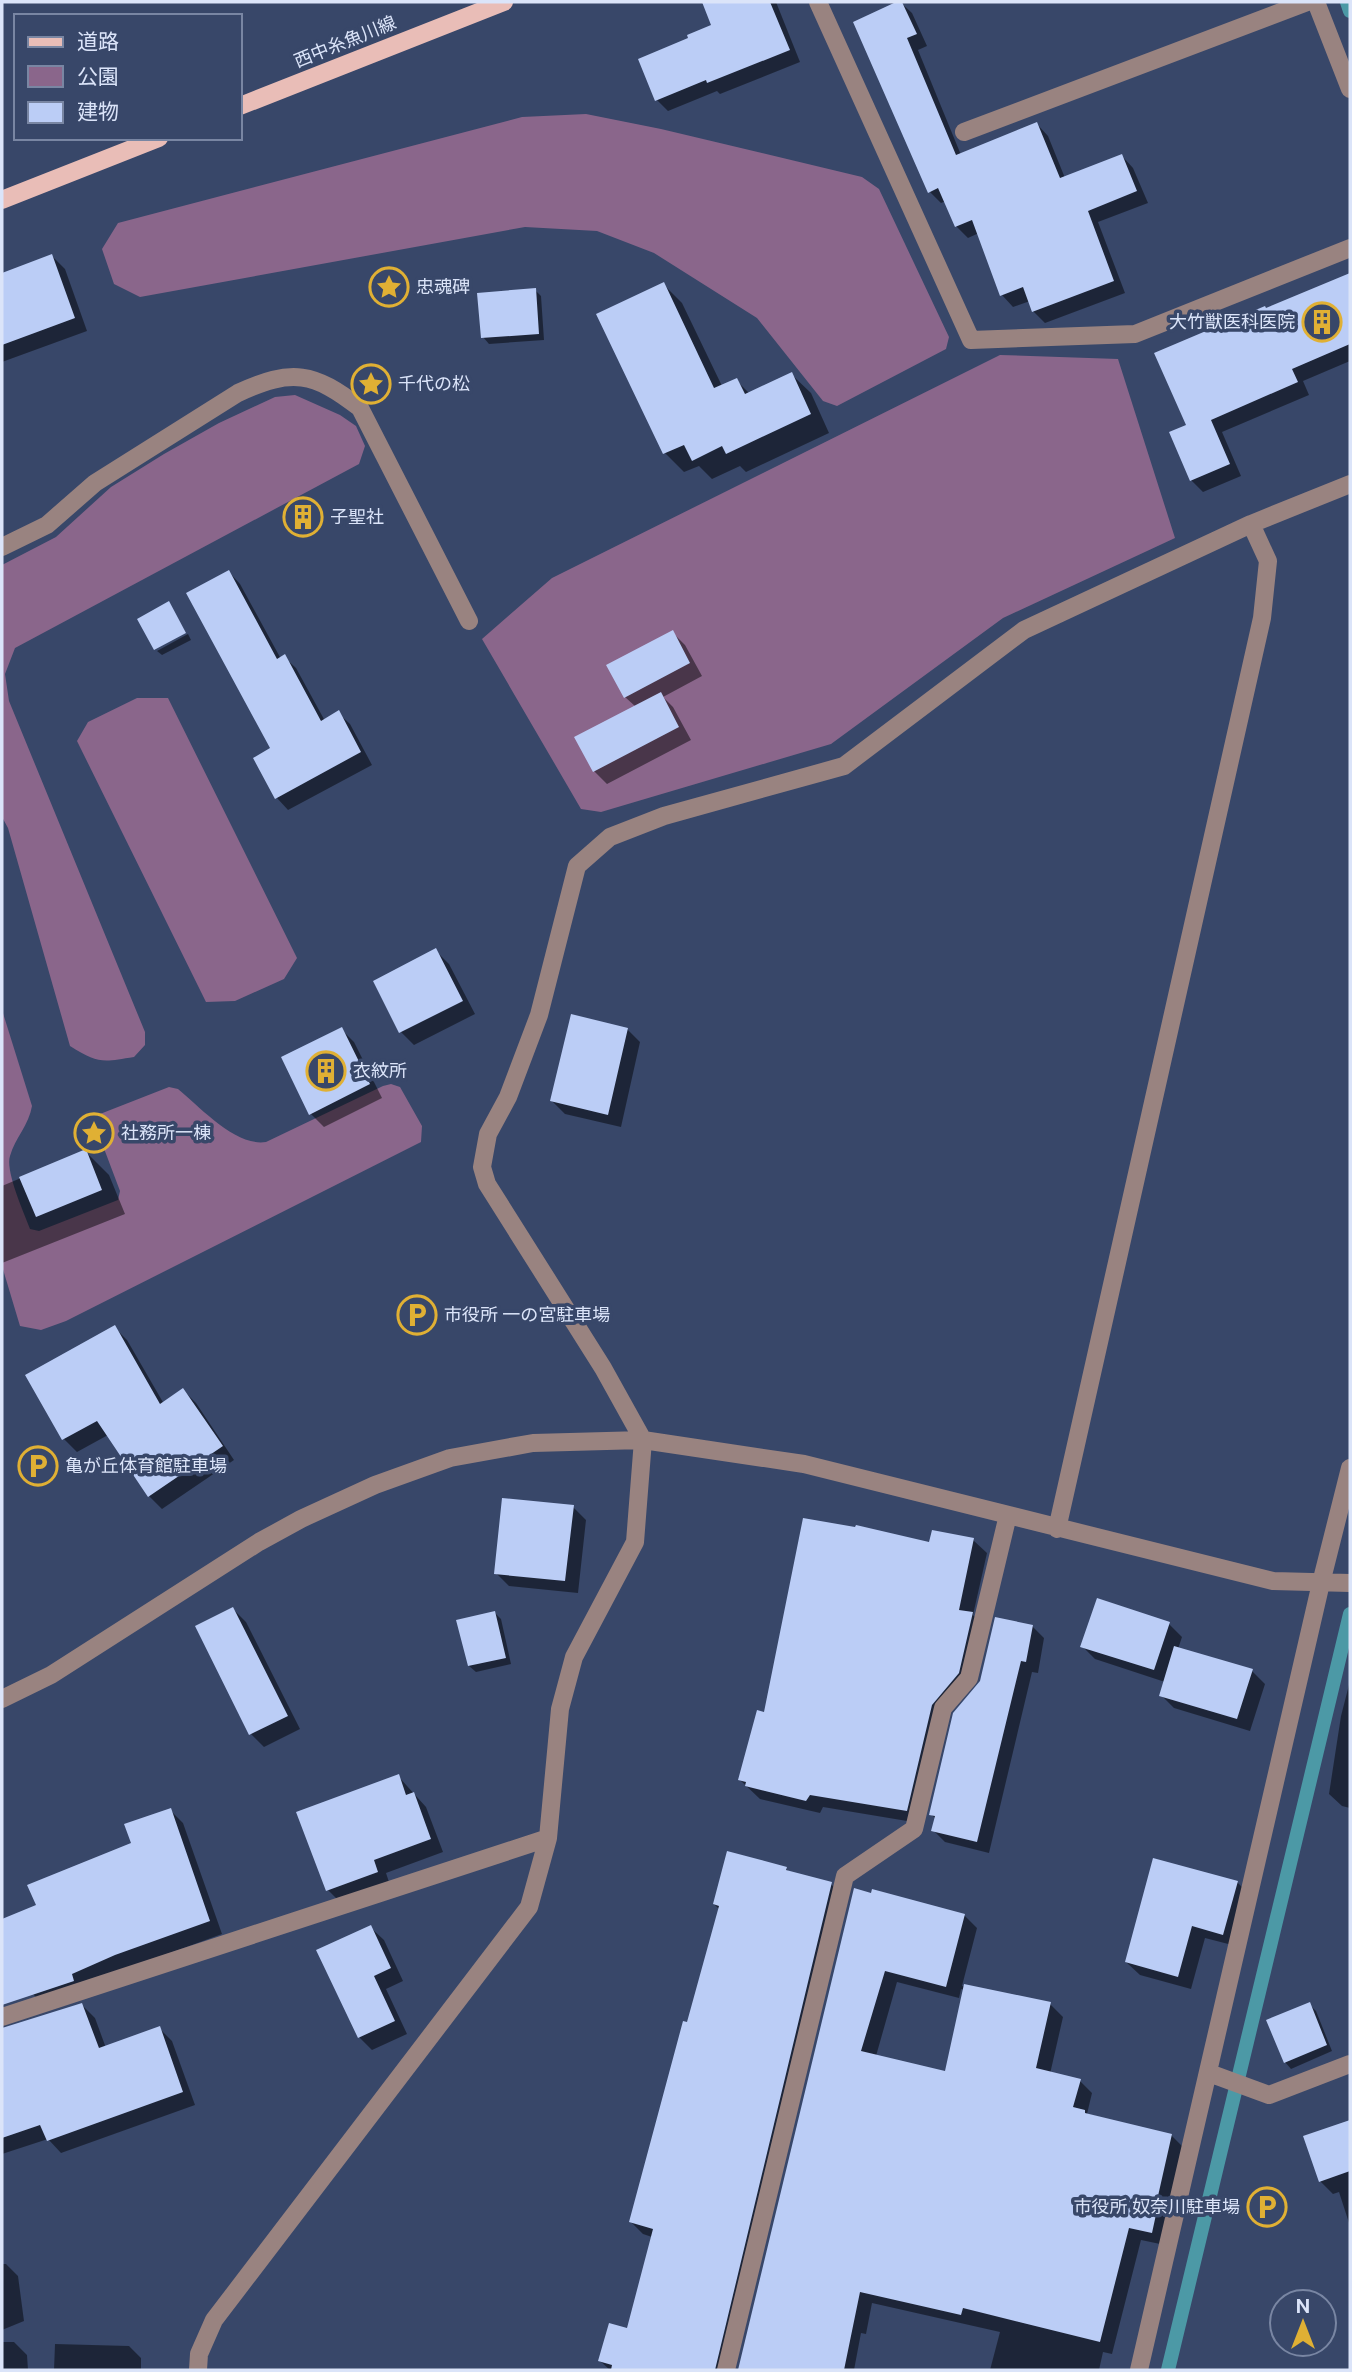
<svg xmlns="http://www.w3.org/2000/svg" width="1352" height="2372" viewBox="0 0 1352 2372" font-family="'Public Sans','Noto Sans JP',sans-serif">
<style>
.green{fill:#8a668b}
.shadow{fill:#0007;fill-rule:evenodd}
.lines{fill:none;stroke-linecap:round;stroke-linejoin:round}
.stream{stroke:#4c99a6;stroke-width:14}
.building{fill:#bbcdf6}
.minor{stroke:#998380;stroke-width:18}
.major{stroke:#e9bdb7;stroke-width:18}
.labels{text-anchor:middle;stroke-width:7;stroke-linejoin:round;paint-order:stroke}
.street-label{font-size:18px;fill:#dbe4f9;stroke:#384769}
.poi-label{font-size:18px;fill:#dbe4f9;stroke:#384769;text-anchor:start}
</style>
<rect width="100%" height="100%" fill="#384769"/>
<path class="green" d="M 586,114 L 661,129 L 862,177 L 879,189 L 949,337 L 946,349 L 837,406 L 823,401 L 757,318 L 654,253 L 597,231 L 525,227 L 140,297 L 114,284 L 102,249 L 118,223 L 522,117 Z
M 1000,355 L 1118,359 L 1175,538 L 1003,618 L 831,744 L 601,812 L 581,809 L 482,639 L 552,578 Z
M 295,395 L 340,415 L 356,426 L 365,446 L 359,464 L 15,648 L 5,674 L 9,701 L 145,1032 L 145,1045 L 134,1057 C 103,1062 98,1064 70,1046 L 8,828 L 2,817 L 2,565 L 56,537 L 111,487 L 164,454 L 219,423 L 275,397 Z
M 137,698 L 168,698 L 297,958 L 284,979 L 235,1001 L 206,1002 L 77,741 L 88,722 Z
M 2,1010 L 32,1106 C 29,1125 15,1138 10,1156 C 5,1171 24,1213 30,1229 L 39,1231 L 118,1200 L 120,1191 L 94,1122 L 100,1114 L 169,1087 L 178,1089 C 200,1107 236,1147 266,1142 L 383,1086 L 391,1084 L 400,1087 L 422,1126 L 421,1142 L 66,1321 L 41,1330 L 20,1326 L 2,1266 Z"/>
<path class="shadow" d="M 716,2 L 776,2 L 800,62 L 720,94 L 717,91 L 668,111 L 657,100 L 691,39 L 714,26 L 705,6 Z
M 900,2 L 912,13 L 927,46 L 918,50 L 961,155 L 1037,124 L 1048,136 L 1065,178 L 1122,156 L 1133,168 L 1148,203 L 1098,222 L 1125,293 L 1045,323 L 1033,311 L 1030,301 L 1013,307 L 1002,295 L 979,233 L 968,238 L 956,226 L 946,201 L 941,203 L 930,192 L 856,23 Z
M 52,256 L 65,269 L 87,331 L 2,362 L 2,275 Z
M 1350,275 L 1350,361 L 1303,381 L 1309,395 L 1222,432 L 1241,476 L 1203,492 L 1191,480 L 1188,426 L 1267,310 Z
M 663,284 L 682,303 L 722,386 L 736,380 L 750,394 L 791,374 L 811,393 L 829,433 L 746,472 L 740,466 L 712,479 L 699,466 L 684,472 L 665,453 Z
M 535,290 L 541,296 L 544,340 L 489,344 L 483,337 Z
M 229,572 L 240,584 L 281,659 L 284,657 L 296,668 L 325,721 L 338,713 L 350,724 L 372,765 L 288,810 L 277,798 L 272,749 Z
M 672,632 L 685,645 L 702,676 L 663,697 L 673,707 L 691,740 L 607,784 L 594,771 L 636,707 L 625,697 Z
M 188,634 L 191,640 L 162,655 L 157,651 Z
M 436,951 L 449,964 L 475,1014 L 414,1045 L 401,1032 Z
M 341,1029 L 354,1042 L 382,1098 L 324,1127 L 311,1114 Z
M 627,1029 L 640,1042 L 621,1127 L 565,1114 L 552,1101 Z
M 85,1151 L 109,1175 L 125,1214 L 2,1263 L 2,1186 Z
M 114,1327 L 127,1340 L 164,1404 L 183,1390 L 196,1403 L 234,1460 L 162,1509 L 149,1496 L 108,1435 L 77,1452 L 64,1439 L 27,1375 Z
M 573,1507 L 586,1520 L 578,1593 L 509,1586 L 496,1573 Z
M 973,1540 L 987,1553 L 973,1615 L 985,1627 L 945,1718 L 919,1823 L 823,1807 L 820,1813 L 760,1799 L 740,1780 L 766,1714 L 931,1544 Z
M 233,1609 L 246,1622 L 300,1729 L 264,1747 L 251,1734 Z
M 495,1613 L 501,1619 L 511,1664 L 476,1672 L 469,1666 Z
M 1169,1624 L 1182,1637 L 1178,1649 L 1252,1671 L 1265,1684 L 1250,1731 L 1174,1708 L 1161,1695 L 1165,1682 L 1095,1659 L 1082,1646 Z
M 1032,1626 L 1044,1638 L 1038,1673 L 1032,1672 L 989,1853 L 945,1842 L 933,1830 L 936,1819 L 931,1814 Z
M 1350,1681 L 1350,1808 L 1342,1806 L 1329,1794 L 1341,1716 Z
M 398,1776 L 426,1807 L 443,1852 L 386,1873 L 390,1885 L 341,1903 L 328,1890 Z
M 170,1810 L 183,1823 L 222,1934 L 129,1968 L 46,2008 L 33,1994 L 38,1906 L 133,1844 Z
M 786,1869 L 791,1874 L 831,1884 L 843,1897 L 729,2370 L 610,2370 L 600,2361 L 629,2330 L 652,2237 L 643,2234 L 631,2222 L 720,1910 L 714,1904 Z
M 1237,1882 L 1250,1895 L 1236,1946 L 1205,1938 L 1191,1989 L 1140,1975 L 1126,1962 Z
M 855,1890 L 965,1916 L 977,1928 L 962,1986 L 1050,2004 L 1063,2017 L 1050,2074 L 1080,2081 L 1092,2093 L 1087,2114 L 1171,2135 L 1184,2148 L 1165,2245 L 1141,2240 L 1112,2354 L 1103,2352 L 1099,2370 L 990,2370 L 1000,2332 L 872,2303 L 866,2334 L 861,2333 L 854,2370 L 739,2370 ZM 897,1982 L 959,1998 L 961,1989 L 964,1990 L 947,2073 L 876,2056 Z
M 370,1927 L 384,1940 L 403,1981 L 386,1989 L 407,2034 L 372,2050 L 359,2037 Z
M 82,2005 L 95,2018 L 106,2048 L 159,2028 L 172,2041 L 195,2105 L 61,2153 L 48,2139 L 2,2154 L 2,2087 L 13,2083 L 2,2053 L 49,2035 Z
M 1310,2005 L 1316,2011 L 1332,2051 L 1291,2069 L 1285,2062 Z
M 1350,2122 L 1350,2226 L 1339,2192 L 1333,2194 L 1320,2181 L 1305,2137 Z
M 2,2264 L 6,2264 L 18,2276 L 24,2321 L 2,2330 Z
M 2,2342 L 14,2342 L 27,2355 L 28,2370 L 2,2370 Z
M 55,2344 L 129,2346 L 141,2358 L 141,2370 L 54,2370 Z"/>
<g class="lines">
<path class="stream" d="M 1347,2 L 1350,11
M 1168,2370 L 1350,1614"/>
</g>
<path class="building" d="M 702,2 L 770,2 L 790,50 L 707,83 L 706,80 L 655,101 L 638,59 L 688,38 L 687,35 L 711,25 Z
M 896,2 L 902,2 L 917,34 L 907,38 L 956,155 L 1037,122 L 1060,178 L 1122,154 L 1137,191 L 1088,211 L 1114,281 L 1032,312 L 1023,287 L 1000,296 L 972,220 L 955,227 L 938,188 L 928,193 L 853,22 Z
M 52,254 L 75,318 L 2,345 L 2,273 Z
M 1350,273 L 1350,344 L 1292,369 L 1298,382 L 1211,420 L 1230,464 L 1190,481 L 1169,432 L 1186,425 L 1154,353 L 1265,306 L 1266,308 Z
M 664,282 L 714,388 L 737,378 L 745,394 L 792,372 L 811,414 L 726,454 L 722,446 L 692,461 L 684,445 L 663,454 L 596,314 Z
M 536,288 L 539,334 L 481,338 L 477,293 Z
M 229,570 L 277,659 L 285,654 L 321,721 L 339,710 L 361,752 L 275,799 L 253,758 L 270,748 L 186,593 Z
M 169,601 L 186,633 L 154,650 L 137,619 Z
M 673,630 L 690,663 L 624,698 L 606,665 Z
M 661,692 L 679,727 L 593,772 L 574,737 Z
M 436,948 L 463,1001 L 399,1033 L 373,981 Z
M 571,1014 L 628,1028 L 608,1115 L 550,1101 Z
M 342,1027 L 370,1084 L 309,1115 L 281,1057 Z
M 86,1149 L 102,1190 L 36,1217 L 19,1177 Z
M 115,1325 L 160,1404 L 183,1388 L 223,1446 L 148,1497 L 97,1421 L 62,1440 L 25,1375 Z
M 502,1498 L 574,1505 L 565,1581 L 494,1574 Z
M 803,1518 L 855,1527 L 856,1525 L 929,1542 L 932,1530 L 974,1538 L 959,1610 L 973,1612 L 959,1673 L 932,1705 L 907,1811 L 810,1795 L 806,1801 L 745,1786 L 746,1782 L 738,1780 L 757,1710 L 764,1712 Z
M 1097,1598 L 1170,1622 L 1154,1670 L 1080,1647 Z
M 233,1607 L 288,1716 L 249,1735 L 195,1626 Z
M 495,1611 L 506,1658 L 468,1666 L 456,1620 Z
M 995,1617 L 1033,1625 L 1026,1662 L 1021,1661 L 977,1842 L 931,1831 L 935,1816 L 929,1815 L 953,1713 L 980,1681 Z
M 1174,1646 L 1253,1669 L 1237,1719 L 1159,1696 Z
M 399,1774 L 406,1795 L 414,1792 L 431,1839 L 374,1860 L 378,1872 L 326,1891 L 296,1812 Z
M 171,1808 L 210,1921 L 115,1955 L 72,1974 L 74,1981 L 2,2005 L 2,1919 L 36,1905 L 27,1885 L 131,1843 L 124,1824 Z
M 727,1851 L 787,1867 L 786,1870 L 832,1882 L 715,2370 L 611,2370 L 612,2365 L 598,2361 L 609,2323 L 627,2328 L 653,2229 L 629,2222 L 683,2021 L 687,2022 L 719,1906 L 713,1904 Z
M 1153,1858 L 1238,1881 L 1223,1935 L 1192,1926 L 1178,1977 L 1125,1962 Z
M 854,1888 L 871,1893 L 872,1889 L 965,1914 L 946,1987 L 885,1971 L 861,2051 L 945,2071 L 964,1984 L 1051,2002 L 1036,2068 L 1081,2079 L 1073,2107 L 1085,2110 L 1085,2113 L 1172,2134 L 1158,2196 L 1160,2196 L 1152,2233 L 1129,2228 L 1100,2342 L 963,2308 L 961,2315 L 860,2292 L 844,2370 L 738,2370 Z
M 371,1925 L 391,1968 L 374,1976 L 395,2021 L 358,2038 L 316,1950 Z
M 1310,2002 L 1327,2045 L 1284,2063 L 1266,2020 Z
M 82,2003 L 99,2048 L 160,2026 L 183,2092 L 47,2141 L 40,2125 L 2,2138 L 2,2028 Z
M 1350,2120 L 1350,2171 L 1319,2182 L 1303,2136 Z"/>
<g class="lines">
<path class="minor" d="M 818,2 L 971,340 L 1135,334 L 1350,248
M 1316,2 L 1350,89
M 964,132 L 1307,2
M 2,547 L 47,525 L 95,483 L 238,393 C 292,368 314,372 360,408 L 469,621
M 1057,1529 L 1262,618 L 1268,561 L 1251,524
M 2,1699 L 51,1675 L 259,1542 L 301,1519 L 375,1485 L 450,1458 L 533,1443 L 643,1440 L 804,1464 L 1273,1581 L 1350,1583
M 2,2017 L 548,1838
M 1209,2073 L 1269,2095 L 1350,2064
M 198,2370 L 199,2354 L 214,2320 L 529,1907 L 548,1838 L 560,1709 L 574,1657 L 635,1542 L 643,1440 L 603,1368 L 487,1184 L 482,1167 L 488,1134 L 508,1097 L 539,1015 L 577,866 L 610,837 L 664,816 L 844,766 L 1024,630 L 1251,524 L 1350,484
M 726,2370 L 845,1876 L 914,1829 L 943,1708 L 969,1678 L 1008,1515
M 1139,2370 L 1321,1583 L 1350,1468"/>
<path class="major" d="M 240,106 L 504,2
M 2,200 L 159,138"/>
</g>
<defs>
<g id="sight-ring" transform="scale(2.0125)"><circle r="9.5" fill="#384769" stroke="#e0b034" stroke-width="1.5"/><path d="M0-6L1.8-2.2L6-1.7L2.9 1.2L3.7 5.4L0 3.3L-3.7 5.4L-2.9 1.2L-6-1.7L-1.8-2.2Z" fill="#e0b034"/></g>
<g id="building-ring" transform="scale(2.0125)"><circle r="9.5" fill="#384769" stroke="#e0b034" stroke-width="1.5"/><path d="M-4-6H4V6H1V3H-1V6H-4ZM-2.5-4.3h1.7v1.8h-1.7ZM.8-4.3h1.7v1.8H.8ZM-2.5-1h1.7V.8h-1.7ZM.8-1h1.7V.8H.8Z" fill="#e0b034"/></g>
<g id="parking-ring" transform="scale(2.0125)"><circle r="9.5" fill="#384769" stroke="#e0b034" stroke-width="1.5"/><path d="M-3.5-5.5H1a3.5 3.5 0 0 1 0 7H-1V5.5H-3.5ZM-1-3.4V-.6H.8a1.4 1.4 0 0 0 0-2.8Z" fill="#e0b034"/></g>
</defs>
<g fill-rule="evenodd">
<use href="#sight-ring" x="389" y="287"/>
<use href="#building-ring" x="1322" y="322"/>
<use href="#sight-ring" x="371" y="384"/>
<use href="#building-ring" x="303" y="517"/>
<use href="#building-ring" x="326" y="1071"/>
<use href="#sight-ring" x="94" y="1133"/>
<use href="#parking-ring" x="417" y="1315"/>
<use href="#parking-ring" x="38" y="1466"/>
<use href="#parking-ring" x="1267" y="2207"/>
</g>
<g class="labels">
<g class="street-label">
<text transform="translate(345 42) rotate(-22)" y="6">西中糸魚川線</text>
</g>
<g class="poi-label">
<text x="416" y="293">忠魂碑</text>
<text x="1295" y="328" text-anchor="end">大竹獣医科医院</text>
<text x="398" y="390">千代の松</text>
<text x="330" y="523">子聖社</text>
<text x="353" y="1077">衣紋所</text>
<text x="121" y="1139">社務所一棟</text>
<text x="444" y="1321">市役所 一の宮駐車場</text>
<text x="65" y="1472">亀が丘体育館駐車場</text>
<text x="1240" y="2213" text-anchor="end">市役所 奴奈川駐車場</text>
</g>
</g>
<rect width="1352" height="2372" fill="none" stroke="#dbe4f9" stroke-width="7"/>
<rect x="14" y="14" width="228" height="126" fill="#384769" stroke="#7986a3" stroke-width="2"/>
<rect x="28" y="37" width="35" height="10" fill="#e9bdb7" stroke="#7986a3" stroke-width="2"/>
<text x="77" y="49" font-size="21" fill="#dbe4f9">道路</text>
<rect x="28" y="66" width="35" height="21" fill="#8a668b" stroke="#7986a3" stroke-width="2"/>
<text x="77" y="84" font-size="21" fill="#dbe4f9">公園</text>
<rect x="28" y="102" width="35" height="21" fill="#bbcdf6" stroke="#7986a3" stroke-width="2"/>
<text x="77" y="119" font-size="21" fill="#dbe4f9">建物</text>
<g transform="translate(1303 2323)"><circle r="33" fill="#384769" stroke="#7986a3" stroke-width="2"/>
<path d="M0-5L12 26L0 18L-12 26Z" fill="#e0b034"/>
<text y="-10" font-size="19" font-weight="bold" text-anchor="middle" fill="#dbe4f9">N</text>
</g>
</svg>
